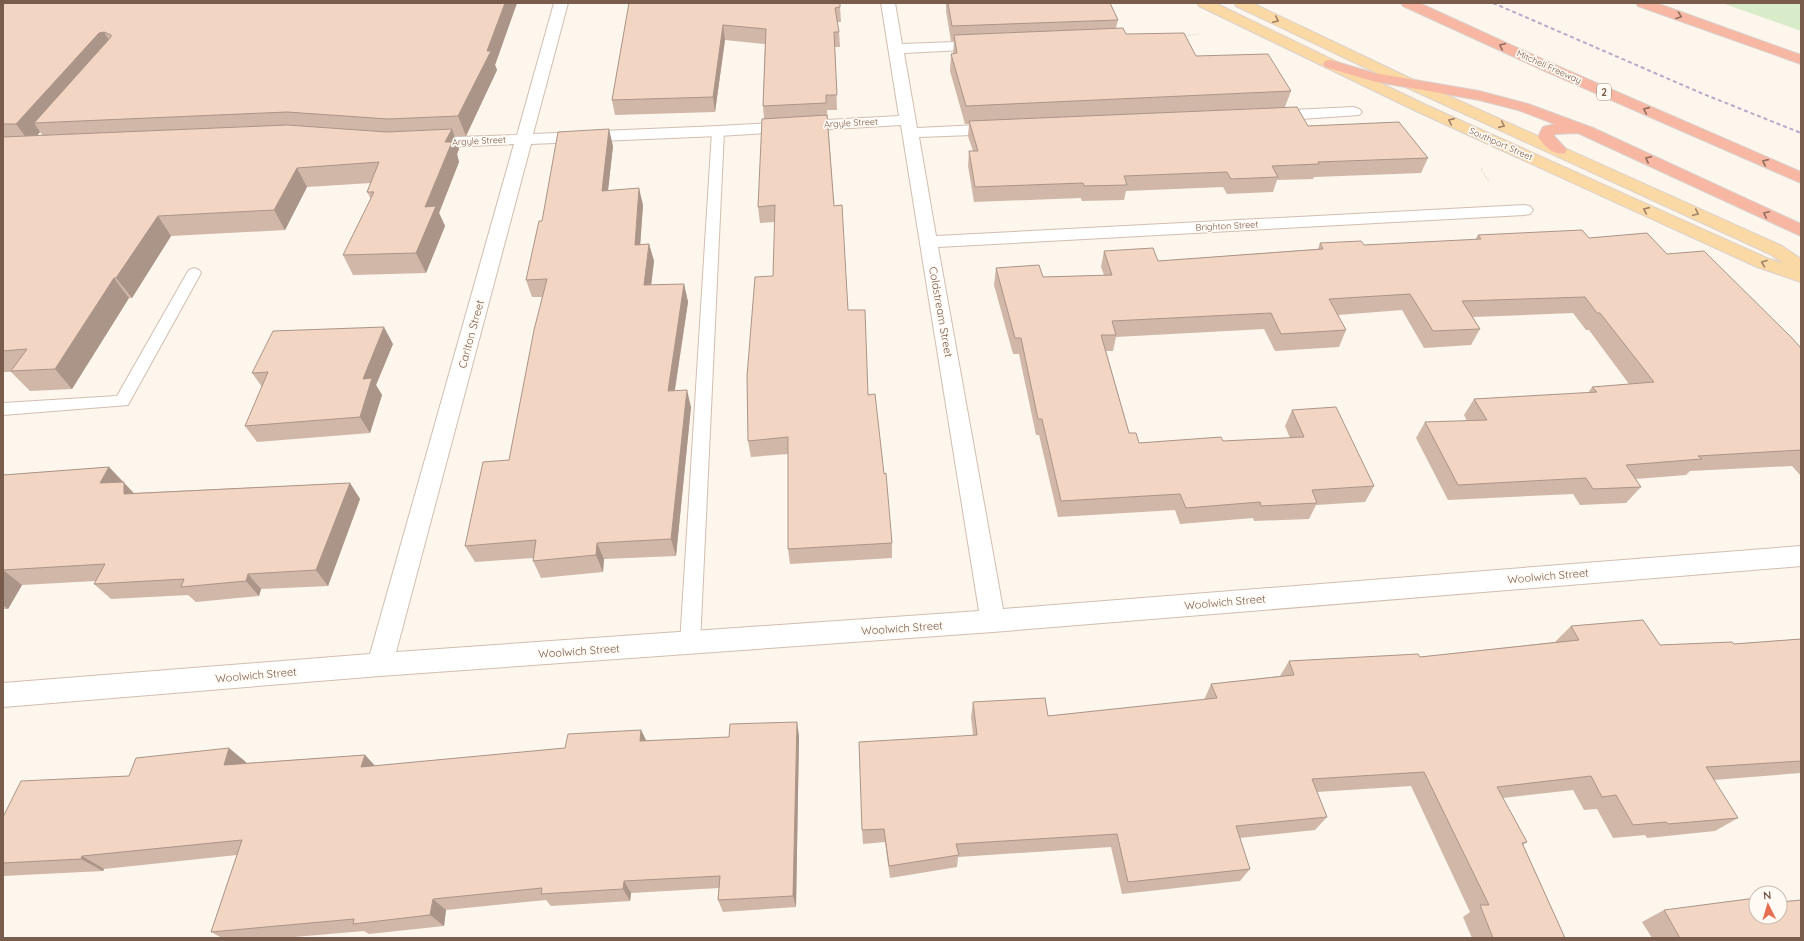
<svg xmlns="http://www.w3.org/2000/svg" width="1804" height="941" viewBox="0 0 1804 941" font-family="Quicksand,sans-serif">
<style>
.green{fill:#d8ecc9}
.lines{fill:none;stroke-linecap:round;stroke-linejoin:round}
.service-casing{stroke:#d1beb0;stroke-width:2}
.minor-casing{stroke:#d1beb0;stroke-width:2}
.primary-casing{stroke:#dad1cd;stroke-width:2}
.motorway-casing{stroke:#dad1cd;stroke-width:2}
.path{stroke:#d9b8a5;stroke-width:1.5;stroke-dasharray:0.5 2;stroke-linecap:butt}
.service{fill:#fff;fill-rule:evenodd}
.minor{fill:#fff;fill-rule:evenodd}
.primary{fill:#fbd9a5;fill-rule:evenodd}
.motorway{fill:#f7b7a3;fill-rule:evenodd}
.rail{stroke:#b9a8c9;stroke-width:2;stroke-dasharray:4 3;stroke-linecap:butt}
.wall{fill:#d1b7a8;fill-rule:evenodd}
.shaded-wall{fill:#aa9588}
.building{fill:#f3d5c3;stroke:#aa9588}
.oneway{stroke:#936e5e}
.oneway2{stroke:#a18267}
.labels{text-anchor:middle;stroke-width:3.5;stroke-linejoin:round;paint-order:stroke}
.far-street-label{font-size:9px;fill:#7a5c4d;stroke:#fffaf3}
.shield{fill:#fffaf3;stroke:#a28b7f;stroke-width:1}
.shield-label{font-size:10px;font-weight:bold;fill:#7a5c4d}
.street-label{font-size:11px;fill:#7a5c4d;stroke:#fffaf3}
</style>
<rect width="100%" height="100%" fill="#fdf6ec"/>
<path class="green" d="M 1722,3 L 1801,3 L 1801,31 Z"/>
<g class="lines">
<g class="service-casing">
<path id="service" d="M 718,127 L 722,128 L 724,131 L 700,644 L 697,650 L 690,653 L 683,650 L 680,644 L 712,131 L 714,128 Z
M 194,268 L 199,270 L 201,273 L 128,405 L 3,415 L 3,403 L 117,396 L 187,273 L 189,270 Z"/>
</g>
<g class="minor-casing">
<path id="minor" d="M 554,3 L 568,3 L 533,134 L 718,126 L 899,116 L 881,3 L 895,3 L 902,44 L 983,41 L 988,42 L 990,45 L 988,48 L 983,49 L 904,53 L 917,128 L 999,124 L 1005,126 L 1007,129 L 1005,132 L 999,134 L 919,137 L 936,236 L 1524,205 L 1530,206 L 1533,210 L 1530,214 L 1524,215 L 938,247 L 1003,609 L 1801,546 L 1801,566 L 993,632 L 380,676 L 3,707 L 3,683 L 370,654 L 514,144 L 428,148 L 422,146 L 420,143 L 422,140 L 428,138 L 517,135 ZM 901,125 L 979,611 L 396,652 L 531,144 L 718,136 Z
M 1354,107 L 1359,109 L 1362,112 L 1359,115 L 1271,121 L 1266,119 L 1263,116 L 1266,113 L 1271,111 Z"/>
</g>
<g class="primary-casing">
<path id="primary" d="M 1197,3 L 1215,3 L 1426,105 L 1769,259 L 1783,263 L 1770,254 L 1410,89 L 1236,6 L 1234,3 L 1252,3 L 1420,83 L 1782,246 L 1801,259 L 1801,282 L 1757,267 L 1416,111 L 1199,6 Z"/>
</g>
<g class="motorway-casing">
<path id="motorway" d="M 1401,3 L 1419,3 L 1555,65 L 1801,172 L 1801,183 L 1545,71 L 1403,6 Z
M 1636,3 L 1656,3 L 1801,55 L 1801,64 L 1638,6 Z
M 1330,60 L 1374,73 L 1479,91 L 1528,104 L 1593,128 L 1801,224 L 1801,236 L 1578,133 L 1555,134 L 1554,136 L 1567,150 L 1565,153 C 1553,156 1545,146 1538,137 L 1543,127 L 1555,124 L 1518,110 L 1479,100 L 1372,81 L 1325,67 L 1323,64 L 1325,61 Z"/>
</g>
<path class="path" d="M 1183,36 L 1200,34
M 1482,168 L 1481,169 L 1489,182"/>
<use href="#service" class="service"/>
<use href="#minor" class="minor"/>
<use href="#primary" class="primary"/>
<use href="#motorway" class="motorway"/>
<path class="rail" d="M 1493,3 L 1701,93 L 1801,133"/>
</g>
<path class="wall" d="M 3,3 L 517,3 L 495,65 L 497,70 L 466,136 L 454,136 L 459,149 L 457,154 L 459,162 L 439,213 L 445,226 L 426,273 L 353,275 L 343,255 L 371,199 L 367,192 L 371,183 L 307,187 L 285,230 L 171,236 L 132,298 L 129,298 L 72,389 L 30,391 L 11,372 L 3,372 ZM 40,132 L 43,136 L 37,136 Z
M 629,3 L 840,7 L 841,22 L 837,22 L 839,32 L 840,47 L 835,47 L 837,110 L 827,110 L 834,206 L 848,310 L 868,395 L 892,543 L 892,558 L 790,564 L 788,549 L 788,454 L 751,457 L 748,441 L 773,276 L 775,222 L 760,223 L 758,207 L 764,119 L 763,106 L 765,44 L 725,40 L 715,112 L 615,115 L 612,100 Z
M 946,3 L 1110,3 L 1118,20 L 1116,28 L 1126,34 L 1196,56 L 1291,91 L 1285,107 L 1308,126 L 1428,158 L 1421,173 L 1314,177 L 1313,179 L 1277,180 L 1273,192 L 1227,194 L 1223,187 L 1126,191 L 1124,200 L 1082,201 L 1081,198 L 974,202 L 968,166 L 969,151 L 973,151 L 968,136 L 969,124 L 965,124 L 950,71 L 951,54 L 953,54 L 954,41 L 951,41 L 946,11 Z
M 613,146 L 608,190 L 643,205 L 640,244 L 649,244 L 654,261 L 651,285 L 684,284 L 688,302 L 675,390 L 691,407 L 676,556 L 604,559 L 603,572 L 541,578 L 533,561 L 533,558 L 475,562 L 465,546 L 509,460 L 542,297 L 532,297 L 526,280 L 542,221 Z
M 1478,235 L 1589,238 L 1667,254 L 1801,348 L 1801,475 L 1800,475 L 1792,466 L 1690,471 L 1686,475 L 1635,479 L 1641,487 L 1626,503 L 1580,505 L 1573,494 L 1448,500 L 1416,438 L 1425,422 L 1467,421 L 1464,415 L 1474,399 L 1588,393 L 1592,387 L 1629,384 L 1589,330 L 1586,330 L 1573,313 L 1473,317 L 1480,329 L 1471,345 L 1424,348 L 1402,310 L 1338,315 L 1346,330 L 1339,347 L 1275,351 L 1264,329 L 1116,337 L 1113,351 L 1106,351 L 1129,433 L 1139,443 L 1223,441 L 1290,438 L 1285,426 L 1292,410 L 1374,486 L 1365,502 L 1316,505 L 1309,519 L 1254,521 L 1253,518 L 1180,524 L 1175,510 L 1058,517 L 1039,435 L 1036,435 L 1019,354 L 1013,354 L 994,285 L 996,268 L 1043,277 L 1104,275 L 1101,267 L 1104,251 L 1158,261 L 1318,249 L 1320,243 L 1364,245 L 1475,240 Z
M 393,344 L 376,385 L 382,395 L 370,433 L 257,442 L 245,426 L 262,387 L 252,373 Z
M 109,467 L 134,493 L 350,483 L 360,499 L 328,586 L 261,589 L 259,596 L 196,602 L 188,595 L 111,599 L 94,584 L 96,581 L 22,585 L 8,609 L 3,609 L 3,475 Z
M 1571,626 L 1660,645 L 1734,644 L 1801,639 L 1801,773 L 1713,780 L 1738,818 L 1715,831 L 1647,838 L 1645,835 L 1613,838 L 1597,809 L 1584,810 L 1573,790 L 1503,798 L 1527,842 L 1523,845 L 1565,938 L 1472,938 L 1463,917 L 1470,912 L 1411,786 L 1317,792 L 1327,817 L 1315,830 L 1240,838 L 1250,869 L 1240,881 L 1122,894 L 1111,847 L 958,857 L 957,867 L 890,878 L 885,842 L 863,844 L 862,830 L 973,735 L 971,717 L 973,702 L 1048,716 L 1204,700 L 1211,684 L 1280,676 L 1289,661 L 1420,657 L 1555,642 Z
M 641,730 L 646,741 L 799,736 L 796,907 L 723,912 L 718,900 L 719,888 L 631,893 L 630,901 L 551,906 L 546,900 L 446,910 L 444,926 L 369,934 L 364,931 L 283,938 L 222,938 L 211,932 L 237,855 L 104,869 L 103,871 L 3,876 L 3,817 L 129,776 L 246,762 L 246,763 L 365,755 L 375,766 L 565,748 Z
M 1664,910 L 1756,917 L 1801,938 L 1652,938 L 1642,922 Z"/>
<path class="shaded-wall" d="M 505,3 L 517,3 L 495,65 L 497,70 L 466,136 L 458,116 Z
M 723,25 L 725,40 L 715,112 L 713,97 Z
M 104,32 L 116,51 L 34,123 L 40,132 L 30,143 L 16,124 L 99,33 Z
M 452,129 L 459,149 L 457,154 L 459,162 L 439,213 L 445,226 L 426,273 L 416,253 L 425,207 L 445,142 Z
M 609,129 L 613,146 L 606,208 L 602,191 Z
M 297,168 L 307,187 L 285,230 L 274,210 Z
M 639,188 L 643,205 L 639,262 L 635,245 Z
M 158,216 L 171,236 L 132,298 L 116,278 Z
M 649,244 L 654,261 L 649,303 L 644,285 Z
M 114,278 L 129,298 L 72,389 L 55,369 Z
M 684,284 L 688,302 L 672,408 L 668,391 Z
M 384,327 L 393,344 L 376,385 L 382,395 L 370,433 L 360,417 L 363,379 Z
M 687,390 L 691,407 L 676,556 L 671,539 Z
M 109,467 L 138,498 L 139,509 L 100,483 Z
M 350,483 L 360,499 L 328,586 L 316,570 Z
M 597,543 L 604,559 L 603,572 L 596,555 Z
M 3,570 L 22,585 L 8,609 L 3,605 Z
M 248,574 L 261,589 L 259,596 L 246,581 Z
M 797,722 L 799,736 L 796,907 L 793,896 Z
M 641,730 L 648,744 L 640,741 Z
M 229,748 L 246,762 L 241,779 L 224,765 Z
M 365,755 L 378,769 L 361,767 Z
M 82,856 L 104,869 L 103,871 L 81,859 Z
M 624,881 L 631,893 L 630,901 L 623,889 Z
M 433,899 L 446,910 L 444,926 L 430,915 Z"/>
<path class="building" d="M 3,3 L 505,3 L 487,51 L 491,51 L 458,116 L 388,119 L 287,112 L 34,123 L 111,37 L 111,35 L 104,32 L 99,33 L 16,124 L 3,124 Z
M 629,3 L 840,3 L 840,7 L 835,8 L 839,32 L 834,32 L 837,95 L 826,95 L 826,103 L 763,106 L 766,29 L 723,25 L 713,97 L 612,100 Z
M 948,3 L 1110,3 L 1118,20 L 952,26 Z
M 1123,28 L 1126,34 L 1184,33 L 1196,56 L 1268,54 L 1291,91 L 966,106 L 951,54 L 957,53 L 954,35 Z
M 1297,107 L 1308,126 L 1399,122 L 1428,158 L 1318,162 L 1319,164 L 1272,166 L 1278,177 L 1231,179 L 1227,172 L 1124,176 L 1127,185 L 1084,186 L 1083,183 L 975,187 L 969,151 L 978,151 L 969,121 Z
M 827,115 L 834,206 L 842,205 L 848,310 L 865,310 L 868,395 L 875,394 L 884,474 L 886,473 L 892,543 L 788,549 L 788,437 L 748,441 L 747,376 L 755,277 L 773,276 L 775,205 L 758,207 L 762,119 Z
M 287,125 L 387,132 L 452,129 L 445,142 L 452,142 L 425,207 L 436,206 L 416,253 L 343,255 L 374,192 L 367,192 L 379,162 L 297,168 L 274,210 L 158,216 L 116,278 L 114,278 L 55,369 L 11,371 L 27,349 L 3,351 L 3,137 Z
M 609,129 L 602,191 L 639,188 L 635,245 L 649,244 L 644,285 L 684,284 L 668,391 L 687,390 L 671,539 L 597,543 L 596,555 L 533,561 L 536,540 L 465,546 L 483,462 L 509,460 L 534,330 L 547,279 L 526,280 L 539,221 L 542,221 L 558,132 Z
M 1582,230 L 1589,238 L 1647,233 L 1667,254 L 1704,251 L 1791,337 L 1801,348 L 1801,450 L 1698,456 L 1702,459 L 1626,465 L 1641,487 L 1593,489 L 1586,478 L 1458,485 L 1425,422 L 1487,420 L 1474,399 L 1597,392 L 1592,387 L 1654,382 L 1600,313 L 1597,313 L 1585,297 L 1462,301 L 1480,329 L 1433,331 L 1410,294 L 1329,299 L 1346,330 L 1281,334 L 1271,313 L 1112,321 L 1116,335 L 1101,335 L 1129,433 L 1136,433 L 1139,443 L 1221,437 L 1223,441 L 1304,437 L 1292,410 L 1336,407 L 1374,486 L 1312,490 L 1317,503 L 1261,506 L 1260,502 L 1186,508 L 1180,494 L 1061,501 L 1042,419 L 1038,419 L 1021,338 L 1015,338 L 996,268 L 1039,265 L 1043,277 L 1112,275 L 1104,251 L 1153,248 L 1158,261 L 1323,249 L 1320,243 L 1361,241 L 1364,245 L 1481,239 L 1478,235 Z
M 384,327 L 363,379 L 372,378 L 360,417 L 245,426 L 268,372 L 252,373 L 273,331 Z
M 109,467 L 100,483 L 124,482 L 124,494 L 350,483 L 316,570 L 248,574 L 246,581 L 181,587 L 184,579 L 94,584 L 105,564 L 3,570 L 3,475 Z
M 1643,620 L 1660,645 L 1732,642 L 1734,644 L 1801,639 L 1801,761 L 1706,767 L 1738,818 L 1668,824 L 1666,822 L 1633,825 L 1616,795 L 1602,797 L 1591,776 L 1497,787 L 1527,842 L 1522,843 L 1565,938 L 1493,938 L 1480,905 L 1489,905 L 1424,772 L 1312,779 L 1327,817 L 1236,826 L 1250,869 L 1128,882 L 1117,834 L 956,844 L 959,855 L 889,866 L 884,829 L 862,830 L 859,742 L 977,735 L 973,702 L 1045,698 L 1048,716 L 1217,698 L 1211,684 L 1294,675 L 1289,661 L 1418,654 L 1420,657 L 1579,640 L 1571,626 Z
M 797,722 L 793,896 L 718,900 L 720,876 L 624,881 L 623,889 L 541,894 L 542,888 L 433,899 L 430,915 L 353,924 L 354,919 L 211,932 L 242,840 L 82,856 L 81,859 L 3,863 L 3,817 L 21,781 L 129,776 L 136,758 L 229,748 L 224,765 L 365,755 L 361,767 L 565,748 L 568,734 L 641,730 L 640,741 L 729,737 L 730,724 Z
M 1756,898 L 1756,917 L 1780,917 L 1780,902 L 1801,900 L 1801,938 L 1680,938 L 1664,910 Z"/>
<defs><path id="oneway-chevron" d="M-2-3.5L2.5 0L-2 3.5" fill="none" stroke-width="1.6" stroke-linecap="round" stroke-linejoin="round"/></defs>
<g class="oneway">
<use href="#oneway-chevron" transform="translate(1679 16) rotate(20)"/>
<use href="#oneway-chevron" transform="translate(1502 46) rotate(-155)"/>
<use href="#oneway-chevron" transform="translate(1646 110) rotate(-156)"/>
<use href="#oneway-chevron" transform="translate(1648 159) rotate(-155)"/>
<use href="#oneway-chevron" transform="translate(1765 162) rotate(-156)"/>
<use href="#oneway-chevron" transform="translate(1766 214) rotate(-155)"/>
</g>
<g class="oneway2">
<use href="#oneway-chevron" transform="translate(1276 20) rotate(25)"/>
<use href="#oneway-chevron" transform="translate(1451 121) rotate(-156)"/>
<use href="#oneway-chevron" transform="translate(1502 125) rotate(24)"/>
<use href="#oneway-chevron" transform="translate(1646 210) rotate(-156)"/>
<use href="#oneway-chevron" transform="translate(1696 213) rotate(25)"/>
<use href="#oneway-chevron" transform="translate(1764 263) rotate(-159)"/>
</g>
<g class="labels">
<g class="far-street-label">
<text transform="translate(1549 67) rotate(24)" y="3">Mitchell Freeway</text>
<text transform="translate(851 123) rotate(-3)" y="3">Argyle Street</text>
<text transform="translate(479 141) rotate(-3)" y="3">Argyle Street</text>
<text transform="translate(1501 144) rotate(24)" y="3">Southport Street</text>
<text transform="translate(1227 226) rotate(-3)" y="3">Brighton Street</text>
</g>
<rect class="shield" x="1597" y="84" width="14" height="16" rx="3"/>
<g class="shield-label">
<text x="1604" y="96">2</text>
</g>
<g class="street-label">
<text transform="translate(941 312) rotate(80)" y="4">Coldstream Street</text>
<text transform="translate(471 334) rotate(-75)" y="4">Carlton Street</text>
<text transform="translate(1548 576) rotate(-5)" y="4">Woolwich Street</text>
<text transform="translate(1225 602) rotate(-5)" y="4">Woolwich Street</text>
<text transform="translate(902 628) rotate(-4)" y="4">Woolwich Street</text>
<text transform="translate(579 651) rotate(-4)" y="4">Woolwich Street</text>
<text transform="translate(256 675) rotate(-5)" y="4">Woolwich Street</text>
</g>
</g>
<rect width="1804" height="941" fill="none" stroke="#7a5c4d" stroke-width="8"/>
<g transform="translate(1768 905) rotate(355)"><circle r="19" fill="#fffaf3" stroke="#cabbb1"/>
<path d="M0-3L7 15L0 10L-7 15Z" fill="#e76f51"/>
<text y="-6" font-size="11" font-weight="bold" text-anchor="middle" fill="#7a5c4d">N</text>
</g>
</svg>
